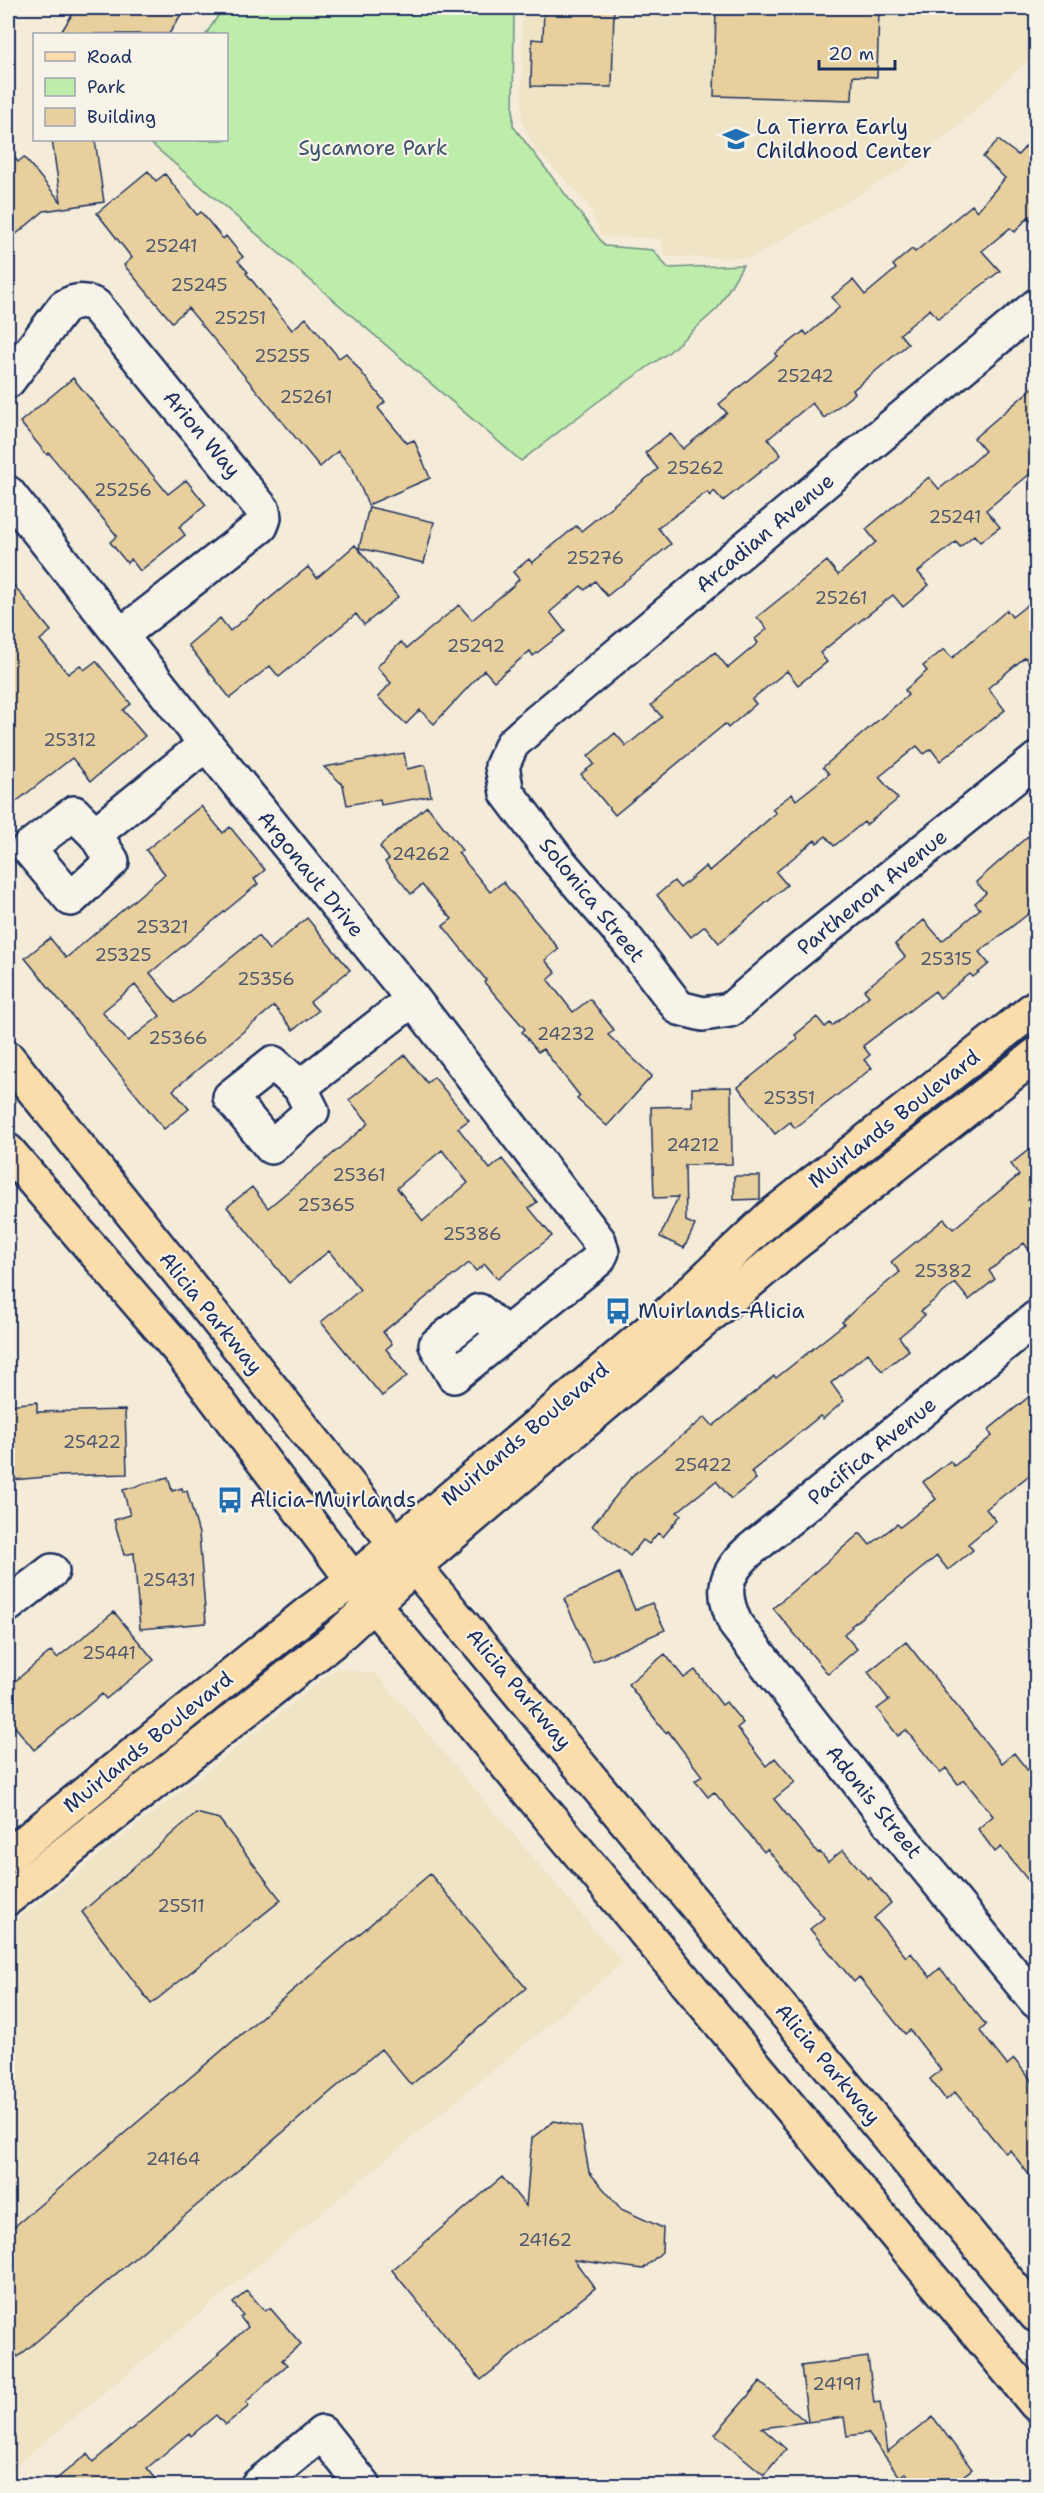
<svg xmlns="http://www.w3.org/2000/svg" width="1044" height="2493" viewBox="0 0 1044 2493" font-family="'Shantell Sans',sans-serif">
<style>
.built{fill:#f0e4c7}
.green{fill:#beecaa;stroke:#6c8e84;stroke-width:1.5}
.building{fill:#e8d09e;stroke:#1b2f5e;stroke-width:1.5;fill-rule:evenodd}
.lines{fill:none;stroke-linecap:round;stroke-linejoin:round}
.minor-casing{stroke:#1b2f5e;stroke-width:38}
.major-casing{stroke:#1b2f5e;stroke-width:38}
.minor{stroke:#f7f3e8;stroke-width:33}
.major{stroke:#fbddab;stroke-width:33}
.labels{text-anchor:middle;stroke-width:4.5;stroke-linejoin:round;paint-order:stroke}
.number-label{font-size:18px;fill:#4e576e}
.poi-label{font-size:21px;fill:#1b2f5e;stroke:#f7f3e8;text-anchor:start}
.park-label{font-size:21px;fill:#3c556d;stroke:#f7f3e8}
.street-label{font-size:21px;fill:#1b2f5e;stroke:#f7f3e8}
</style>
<rect width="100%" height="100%" fill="#f4ecd9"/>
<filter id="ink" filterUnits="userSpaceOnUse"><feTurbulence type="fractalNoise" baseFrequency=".0167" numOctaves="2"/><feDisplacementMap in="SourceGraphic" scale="12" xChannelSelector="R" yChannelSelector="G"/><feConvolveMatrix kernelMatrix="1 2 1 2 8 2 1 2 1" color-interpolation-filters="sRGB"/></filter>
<g filter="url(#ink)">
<path class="built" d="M 522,8 L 1036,8 L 1036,53 L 955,129 L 899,171 L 752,258 L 666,257 L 661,239 L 601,236 L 587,203 L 536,150 L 522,122 Z
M 337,1668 L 377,1674 L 623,1963 L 11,2470 L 8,2465 L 8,1927 Z"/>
<path class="green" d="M 223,8 L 514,8 L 513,126 L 605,246 L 653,250 L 668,268 L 743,265 L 718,308 L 668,353 L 596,403 L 521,461 L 147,140 L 226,140 L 226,34 L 206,34 Z"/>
<path class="building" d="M 76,8 L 185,8 L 169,34 L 60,34 Z
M 544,8 L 614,8 L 612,87 L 531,86 L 532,39 L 543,40 Z
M 716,8 L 879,8 L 877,77 L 853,76 L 852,100 L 714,96 Z
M 1036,135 L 1036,225 L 1028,217 L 1015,232 L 1010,228 L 982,251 L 1000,271 L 938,319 L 930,309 L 900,334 L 908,344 L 853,390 L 855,393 L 824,418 L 812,403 L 768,439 L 781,455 L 723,501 L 714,491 L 710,496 L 707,492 L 658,528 L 671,544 L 607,596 L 595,581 L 585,590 L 581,586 L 550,612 L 565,631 L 533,656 L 530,651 L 494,681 L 484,670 L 434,724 L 420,710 L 406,724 L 378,697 L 391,683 L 377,667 L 401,642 L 407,648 L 459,605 L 472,620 L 513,586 L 519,579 L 513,572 L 529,559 L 532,563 L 576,526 L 581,531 L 658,469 L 645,453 L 670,433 L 683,449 L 727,413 L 719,404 L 777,356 L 775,354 L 804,331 L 807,335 L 840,307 L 832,297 L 853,280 L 865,295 L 896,269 L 893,265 L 912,249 L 915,252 L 972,205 L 977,211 L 1005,178 L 983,157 L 998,140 L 1018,155 Z
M 52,140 L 95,140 L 104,202 L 44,211 L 8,241 L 8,149 L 18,162 L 24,157 L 61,202 Z
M 148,171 L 156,181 L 165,174 L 197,215 L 201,212 L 223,239 L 226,236 L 243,257 L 238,261 L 248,272 L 246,273 L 292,330 L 306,318 L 339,358 L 346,353 L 385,402 L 378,408 L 407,443 L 414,440 L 430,478 L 368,505 L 353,469 L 338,451 L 320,467 L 188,308 L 172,322 L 124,265 L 132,258 L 97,213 Z
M 73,378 L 168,494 L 186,480 L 206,505 L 179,527 L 185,535 L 140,571 L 131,559 L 127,563 L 110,542 L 117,536 L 49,453 L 47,455 L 20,422 Z
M 1036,385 L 1036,469 L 986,510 L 1000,527 L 980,542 L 974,535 L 960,547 L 956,542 L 918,572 L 929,585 L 903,607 L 893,595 L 820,653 L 827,662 L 798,685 L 787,671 L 752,699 L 756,704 L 728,728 L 725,724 L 615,815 L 581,774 L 594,764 L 588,756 L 615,733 L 626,746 L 662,717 L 651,705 L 715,652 L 728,668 L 758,643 L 755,639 L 767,629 L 757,617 L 827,561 L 838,575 L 876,542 L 866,529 L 929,477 L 939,489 L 971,464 L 985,451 L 974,438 Z
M 369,507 L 434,522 L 424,563 L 359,548 Z
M 355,545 L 398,597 L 364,625 L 356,614 L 279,677 L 270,666 L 230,698 L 188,645 L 220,618 L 230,631 L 308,567 L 317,578 Z
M 8,578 L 51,631 L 40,640 L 68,674 L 80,665 L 84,670 L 96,661 L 131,704 L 123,710 L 145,736 L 91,781 L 72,758 L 8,808 Z
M 1036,598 L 1036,671 L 1025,657 L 988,688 L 1005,710 L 940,761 L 931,749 L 924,754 L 917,746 L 879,777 L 898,799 L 866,825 L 864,822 L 834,846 L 826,836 L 817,843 L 815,840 L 776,872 L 787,885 L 719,943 L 705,926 L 691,937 L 657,895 L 674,881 L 680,888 L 706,866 L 709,871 L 776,813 L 772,809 L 792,794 L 796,800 L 829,774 L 823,767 L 908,695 L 905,690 L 927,671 L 923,666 L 944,649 L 952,658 L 1007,610 L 1012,617 Z
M 404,753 L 407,769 L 425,765 L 431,796 L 381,805 L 380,799 L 347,805 L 343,785 L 324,767 Z
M 201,806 L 223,833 L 230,827 L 265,870 L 254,879 L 258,884 L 150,973 L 175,1003 L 258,936 L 269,950 L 307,918 L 350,970 L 310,1002 L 318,1011 L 293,1030 L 274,1006 L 173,1090 L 189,1109 L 164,1129 L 25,958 L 50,938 L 66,958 L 165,874 L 146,850 ZM 135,985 L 160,1016 L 128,1041 L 102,1012 Z
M 427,806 L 462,850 L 458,853 L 490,892 L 503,882 L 559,949 L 545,960 L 556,973 L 548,980 L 573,1012 L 590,999 L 614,1030 L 608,1035 L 652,1076 L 607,1126 L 577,1099 L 580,1096 L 543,1049 L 538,1052 L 522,1032 L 525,1029 L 484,982 L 486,980 L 443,926 L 452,919 L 422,885 L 411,894 L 385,862 L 389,859 L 380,847 L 383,843 Z
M 1028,836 L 1036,846 L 1036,908 L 979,952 L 989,964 L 973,977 L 970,974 L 940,998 L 935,991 L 863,1046 L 870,1055 L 864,1060 L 872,1068 L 795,1128 L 790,1122 L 775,1134 L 738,1087 L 798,1039 L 795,1035 L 817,1017 L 825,1027 L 830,1023 L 832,1026 L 869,996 L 864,990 L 905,957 L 895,944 L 924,920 L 942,941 L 980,909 L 975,903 L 986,893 L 976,882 Z
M 405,1055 L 427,1083 L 434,1077 L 469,1120 L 458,1128 L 490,1169 L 502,1159 L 537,1202 L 529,1208 L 552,1236 L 498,1279 L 485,1264 L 476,1271 L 469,1263 L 383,1332 L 392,1344 L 386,1349 L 407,1376 L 382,1396 L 321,1322 L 360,1290 L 329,1251 L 289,1283 L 227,1207 L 252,1187 L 268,1208 L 322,1163 L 369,1123 L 349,1100 ZM 442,1150 L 468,1183 L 423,1221 L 397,1188 Z
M 731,1087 L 732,1164 L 685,1165 L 686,1221 L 695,1225 L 684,1248 L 660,1237 L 678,1197 L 654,1198 L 651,1107 L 692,1106 L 692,1088 Z
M 1036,1144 L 1036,1196 L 1035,1194 L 1028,1200 L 1036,1211 L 1036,1260 L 1024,1243 L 989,1271 L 995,1279 L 969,1300 L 955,1283 L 921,1311 L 925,1315 L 899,1337 L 909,1350 L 882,1371 L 868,1353 L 831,1383 L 844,1401 L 823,1419 L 820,1416 L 751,1472 L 756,1479 L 731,1499 L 716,1481 L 677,1512 L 681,1515 L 663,1537 L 658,1533 L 649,1544 L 643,1540 L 630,1556 L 592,1526 L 632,1476 L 705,1417 L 713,1426 L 774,1376 L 776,1378 L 844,1324 L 842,1322 L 861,1304 L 900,1272 L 891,1262 L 944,1219 L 953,1229 L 1019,1175 L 1011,1164 Z
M 734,1176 L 760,1176 L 760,1199 L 734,1200 Z
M 1036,1391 L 1036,1470 L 986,1509 L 996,1521 L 968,1544 L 973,1550 L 948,1570 L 937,1556 L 851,1626 L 852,1627 L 844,1634 L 857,1649 L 828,1674 L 773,1608 L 860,1533 L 870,1545 L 897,1524 L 900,1527 L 936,1499 L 923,1482 L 950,1461 L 954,1466 L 992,1436 L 988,1430 Z
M 37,1402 L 37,1412 L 125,1410 L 127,1474 L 58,1476 L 12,1480 L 11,1462 L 8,1462 L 8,1405 Z
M 168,1477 L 172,1491 L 182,1488 L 183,1492 L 187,1491 L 199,1534 L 206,1623 L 140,1629 L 134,1553 L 124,1555 L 114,1520 L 130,1515 L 123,1490 Z
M 619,1573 L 635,1610 L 652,1603 L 665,1630 L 593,1662 L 564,1599 Z
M 114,1612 L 154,1660 L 106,1699 L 102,1694 L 34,1750 L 8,1718 L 8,1687 L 51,1651 L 57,1658 Z
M 906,1642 L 1002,1763 L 1014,1753 L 1036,1781 L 1036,1890 L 1001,1847 L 995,1852 L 978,1829 L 993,1816 L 964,1780 L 958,1784 L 946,1768 L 940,1773 L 906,1730 L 898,1736 L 877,1709 L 889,1700 L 868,1672 Z
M 665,1654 L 684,1678 L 695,1670 L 722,1705 L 726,1702 L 743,1723 L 737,1728 L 766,1766 L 775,1758 L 795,1782 L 774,1799 L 818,1853 L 820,1852 L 828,1862 L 843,1850 L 868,1879 L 870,1877 L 891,1903 L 874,1918 L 906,1957 L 911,1953 L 930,1977 L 940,1968 L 986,2025 L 980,2031 L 1007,2065 L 1014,2059 L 1036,2086 L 1036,2184 L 1010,2150 L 1005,2153 L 955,2092 L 946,2100 L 930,2079 L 941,2070 L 910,2030 L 905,2034 L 859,1977 L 854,1982 L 810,1929 L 824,1918 L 767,1849 L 764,1852 L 714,1792 L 708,1797 L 695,1781 L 702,1776 L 668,1731 L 666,1733 L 628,1684 Z
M 196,1813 L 219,1819 L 281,1900 L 151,2004 L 82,1912 Z
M 430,1874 L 526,1988 L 411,2085 L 381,2049 L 18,2357 L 8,2344 L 8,2232 Z
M 554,2121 L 581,2127 L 589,2172 L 621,2209 L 663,2228 L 662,2252 L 643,2269 L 574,2260 L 595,2288 L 481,2380 L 392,2270 L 502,2177 L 526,2206 L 532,2138 Z
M 247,2291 L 265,2311 L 270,2308 L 301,2344 L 282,2360 L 287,2365 L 246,2402 L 249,2406 L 225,2425 L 216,2415 L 191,2436 L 189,2433 L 147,2468 L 162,2486 L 48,2486 L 87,2454 L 93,2462 L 219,2354 L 218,2353 L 248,2327 L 240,2317 L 243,2315 L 233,2303 Z
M 868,2357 L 874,2403 L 880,2402 L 887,2452 L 933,2417 L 972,2469 L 950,2486 L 915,2486 L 906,2473 L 900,2477 L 868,2433 L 847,2436 L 844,2417 L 808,2422 L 801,2366 Z
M 760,2382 L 806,2422 L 762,2428 L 786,2449 L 764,2475 L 715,2434 Z"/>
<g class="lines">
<g class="minor-casing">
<path id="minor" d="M 1036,306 L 532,726 L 512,744 L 502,766 L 507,793 L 556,858 L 627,940 L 679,1008 L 703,1014 L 730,1010 L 791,957 L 1036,760
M 8,381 L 64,307 C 75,300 85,300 96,306 L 263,510 L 264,518 L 261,526 L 121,635
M 8,493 L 206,744 L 413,999 L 599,1241 L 602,1252 L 598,1260 L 454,1376 L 436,1345 L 479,1311 L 506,1334
M 74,813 L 95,834 L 112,861 L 71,899 L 28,848 Z
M 95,834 L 206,744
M 273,1063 L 300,1087 L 312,1111 L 271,1147 L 230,1097 Z
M 300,1087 L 413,999
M 1036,1318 L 749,1551 C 723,1575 721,1593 736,1625 L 902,1838 L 1036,2001
M 8,1605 L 52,1571
M 257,2486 L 322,2433 L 364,2486"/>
</g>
<g class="major-casing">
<path id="major" d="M 8,1058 L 395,1543 L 1036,2315
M 8,1151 L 180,1351 L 353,1580 L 1036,2404
M 8,1856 L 308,1613 L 353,1580 L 656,1325 L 770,1217 L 1036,1007
M 8,1898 L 333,1641 L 416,1565 L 793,1245 L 1036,1055"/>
</g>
<use href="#minor" class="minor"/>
<use href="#major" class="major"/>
</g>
</g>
<defs>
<g id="school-bare" transform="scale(2.07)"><path d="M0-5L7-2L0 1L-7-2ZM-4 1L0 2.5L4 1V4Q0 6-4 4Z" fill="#1f6fb2" stroke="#f7f3e8" stroke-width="2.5" paint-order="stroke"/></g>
<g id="bus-bare" transform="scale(2.07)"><path d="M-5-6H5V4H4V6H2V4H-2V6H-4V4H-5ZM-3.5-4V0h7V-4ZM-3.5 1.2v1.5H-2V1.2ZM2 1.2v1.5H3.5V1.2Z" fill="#1f6fb2" stroke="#f7f3e8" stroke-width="2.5" paint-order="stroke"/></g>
</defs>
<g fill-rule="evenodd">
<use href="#school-bare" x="736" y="139"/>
<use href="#bus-bare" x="618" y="1311"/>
<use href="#bus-bare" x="230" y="1500"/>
</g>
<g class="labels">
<g class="number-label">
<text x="171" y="252">25241</text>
<text x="199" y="291">25245</text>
<text x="240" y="324">25251</text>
<text x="282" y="362">25255</text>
<text x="805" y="382">25242</text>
<text x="306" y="403">25261</text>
<text x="695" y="474">25262</text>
<text x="123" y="496">25256</text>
<text x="955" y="523">25241</text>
<text x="595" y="564">25276</text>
<text x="841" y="604">25261</text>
<text x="476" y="652">25292</text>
<text x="70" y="746">25312</text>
<text x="421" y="860">24262</text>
<text x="162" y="933">25321</text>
<text x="123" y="961">25325</text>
<text x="946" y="965">25315</text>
<text x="266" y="985">25356</text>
<text x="566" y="1040">24232</text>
<text x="178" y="1044">25366</text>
<text x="789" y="1104">25351</text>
<text x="693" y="1151">24212</text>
<text x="359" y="1181">25361</text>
<text x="326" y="1211">25365</text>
<text x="472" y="1240">25386</text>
<text x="943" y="1277">25382</text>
<text x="92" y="1448">25422</text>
<text x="703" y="1471">25422</text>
<text x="169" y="1586">25431</text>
<text x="109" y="1659">25441</text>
<text x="181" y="1912">25511</text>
<text x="173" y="2165">24164</text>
<text x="545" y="2246">24162</text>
<text x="837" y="2390">24191</text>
</g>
<g class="poi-label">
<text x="756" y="134">La Tierra Early<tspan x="756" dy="24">Childhood Center</tspan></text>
<text x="638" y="1318">Muirlands-Alicia</text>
<text x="250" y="1507">Alicia-Muirlands</text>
</g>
<g class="park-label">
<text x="373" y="155">Sycamore Park</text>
</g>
<g class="street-label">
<text transform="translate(202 434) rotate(50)" y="7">Arion Way</text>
<text transform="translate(765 533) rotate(-40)" y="7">Arcadian Avenue</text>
<text transform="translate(311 874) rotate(51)" y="7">Argonaut Drive</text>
<text transform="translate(872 892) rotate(-39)" y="7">Parthenon Avenue</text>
<text transform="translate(592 900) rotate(51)" y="7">Solonica Street</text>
<text transform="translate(894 1119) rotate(-38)" y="7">Muirlands Boulevard</text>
<text transform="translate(211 1313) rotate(51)" y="7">Alicia Parkway</text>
<text transform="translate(525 1434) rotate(-40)" y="7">Muirlands Boulevard</text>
<text transform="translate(872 1451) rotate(-39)" y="7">Pacifica Avenue</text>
<text transform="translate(519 1689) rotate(50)" y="7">Alicia Parkway</text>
<text transform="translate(148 1742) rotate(-39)" y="7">Muirlands Boulevard</text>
<text transform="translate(874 1802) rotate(51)" y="7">Adonis Street</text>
<text transform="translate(828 2064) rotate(50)" y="7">Alicia Parkway</text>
</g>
</g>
<rect width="1044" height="2493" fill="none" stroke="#f7f3e8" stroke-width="30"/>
<rect x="15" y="15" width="1014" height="2463" fill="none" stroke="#1b2f5e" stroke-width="2" filter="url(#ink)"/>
<rect x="33" y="33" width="195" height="108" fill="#f7f3e8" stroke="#9fa5b1" stroke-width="1.5"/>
<rect x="45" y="52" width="30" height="9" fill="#fbddab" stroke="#9fa5b1" stroke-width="1.5"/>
<text x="87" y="63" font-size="18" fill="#1b2f5e">Road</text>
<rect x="45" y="78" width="30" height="18" fill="#beecaa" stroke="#9fa5b1" stroke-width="1.5"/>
<text x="87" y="93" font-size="18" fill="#1b2f5e">Park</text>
<rect x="45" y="108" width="30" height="18" fill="#e8d09e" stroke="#9fa5b1" stroke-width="1.5"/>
<text x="87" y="123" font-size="18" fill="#1b2f5e">Building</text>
<path d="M819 60v9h76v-9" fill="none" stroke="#1b2f5e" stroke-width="3"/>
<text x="828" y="60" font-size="18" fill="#1b2f5e" stroke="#f7f3e8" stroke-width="4.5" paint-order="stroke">20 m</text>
</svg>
